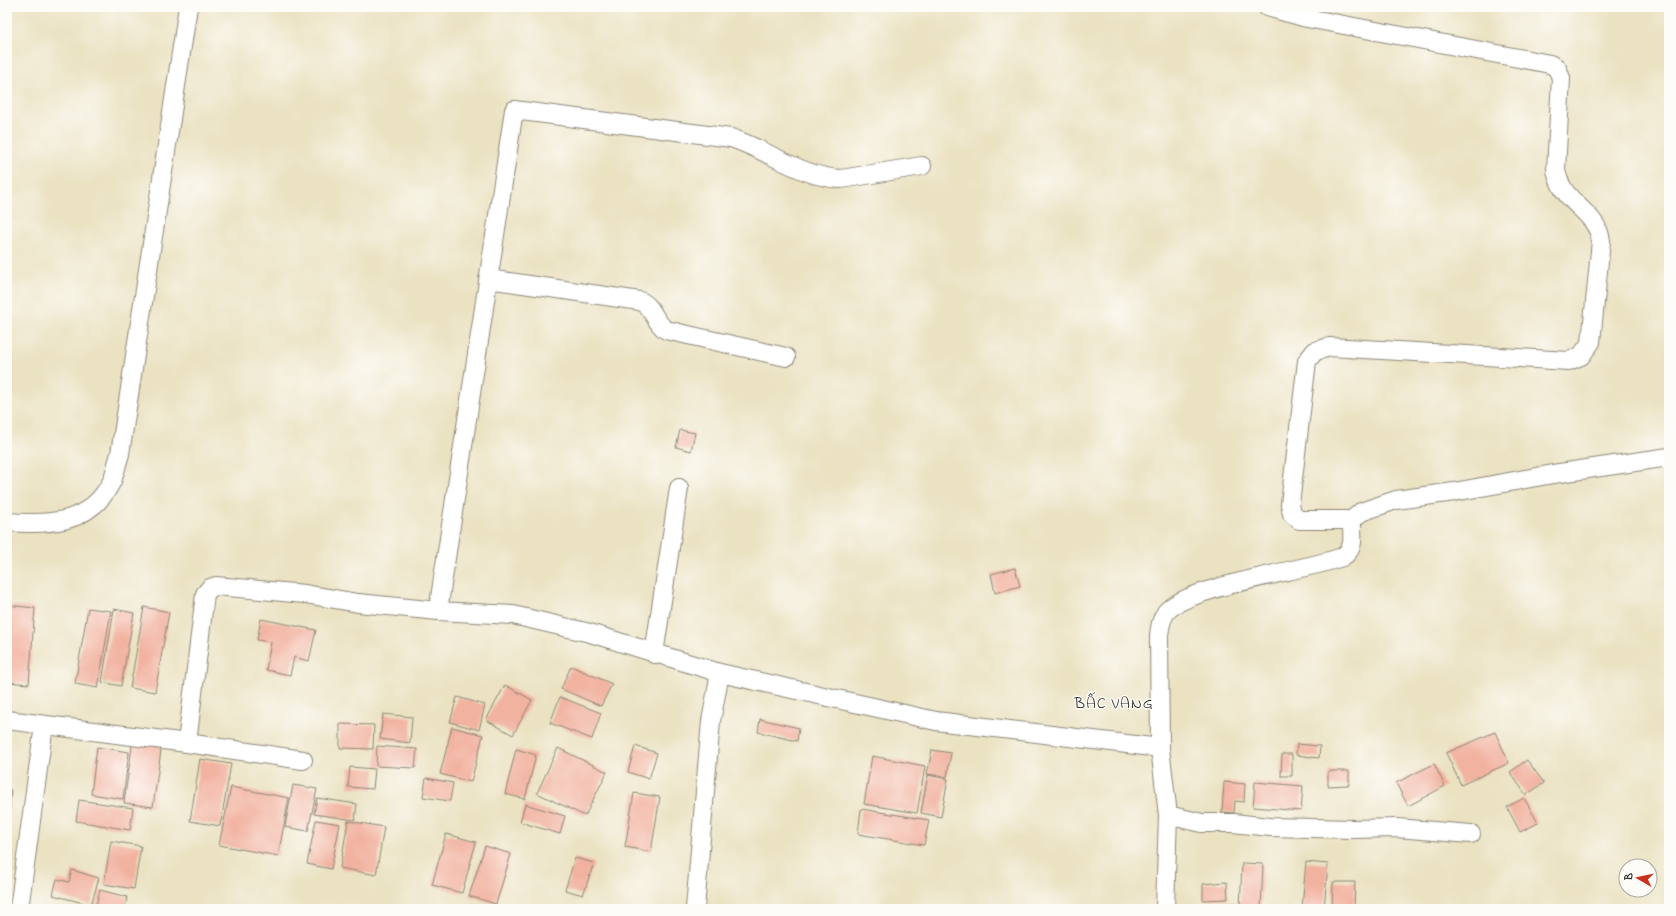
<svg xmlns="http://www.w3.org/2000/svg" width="1676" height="916" viewBox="0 0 1676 916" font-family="'Indie Flower',sans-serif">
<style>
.building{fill:#f2b2a0}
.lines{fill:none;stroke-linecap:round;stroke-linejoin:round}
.service-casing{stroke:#8b8676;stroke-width:20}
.service{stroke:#fff;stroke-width:18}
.labels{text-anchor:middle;stroke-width:3;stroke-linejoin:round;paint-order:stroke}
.quarter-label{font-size:16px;letter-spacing:1px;fill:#2b2b2b;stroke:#fdfcf7}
</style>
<rect width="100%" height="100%" fill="#fdfcf7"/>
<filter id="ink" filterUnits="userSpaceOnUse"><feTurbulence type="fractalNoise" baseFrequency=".025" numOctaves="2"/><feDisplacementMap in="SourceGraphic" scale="8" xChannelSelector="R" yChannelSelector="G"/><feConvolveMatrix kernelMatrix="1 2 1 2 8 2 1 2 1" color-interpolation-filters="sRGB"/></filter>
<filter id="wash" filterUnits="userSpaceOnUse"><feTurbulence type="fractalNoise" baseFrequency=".012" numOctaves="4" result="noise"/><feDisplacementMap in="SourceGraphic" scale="16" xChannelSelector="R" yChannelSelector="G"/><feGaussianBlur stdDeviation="0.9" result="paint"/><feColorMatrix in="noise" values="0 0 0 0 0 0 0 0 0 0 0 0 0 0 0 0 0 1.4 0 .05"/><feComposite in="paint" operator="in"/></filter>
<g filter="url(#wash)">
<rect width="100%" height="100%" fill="#ebe2c2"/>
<g id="blocks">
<path class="building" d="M 680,430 L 695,433 L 691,451 L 676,447 Z
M 1015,568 L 1020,586 L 995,593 L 991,574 Z
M 7,605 L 35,608 L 29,684 L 7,682 Z
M 144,607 L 169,612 L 155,692 L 130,688 Z
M 88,608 L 111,611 L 98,688 L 75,684 Z
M 114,609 L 134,613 L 121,686 L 102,682 Z
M 261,619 L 316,630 L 309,661 L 294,657 L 290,675 L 266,670 L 271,642 L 257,640 Z
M 571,666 L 612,684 L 601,706 L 561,689 Z
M 505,685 L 532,700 L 513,735 L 486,720 Z
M 457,697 L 485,705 L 479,730 L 450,722 Z
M 560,697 L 601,713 L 592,739 L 550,723 Z
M 383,714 L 412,717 L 410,743 L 380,739 Z
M 760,719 L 799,728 L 797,741 L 758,732 Z
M 340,724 L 374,725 L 373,749 L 340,748 Z
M 452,727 L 483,735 L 471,782 L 440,774 Z
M 1495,732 L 1509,763 L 1461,785 L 1446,753 Z
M 133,739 L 162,743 L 153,807 L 124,803 Z
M 1297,744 L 1320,746 L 1319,758 L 1296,755 Z
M 377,746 L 417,749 L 415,768 L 376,766 Z
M 635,746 L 657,753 L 649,779 L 628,772 Z
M 97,747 L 129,752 L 123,799 L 91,794 Z
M 558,748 L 607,772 L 585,816 L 537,793 Z
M 516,749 L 536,755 L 525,799 L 505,794 Z
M 932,750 L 951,753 L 947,777 L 927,774 Z
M 1282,754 L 1292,754 L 1292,776 L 1281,776 Z
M 872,756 L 925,766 L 917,813 L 864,804 Z
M 200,759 L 231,764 L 220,826 L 190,821 Z
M 1527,760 L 1544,783 L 1526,795 L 1510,772 Z
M 1434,764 L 1445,786 L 1408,806 L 1396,783 Z
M 350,767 L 375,769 L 373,789 L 348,787 Z
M 1328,771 L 1349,771 L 1349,785 L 1328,786 Z
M 928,775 L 948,779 L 941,817 L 921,813 Z
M 426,778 L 453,783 L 450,801 L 423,797 Z
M 1224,782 L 1245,784 L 1244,802 L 1235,801 L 1234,813 L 1222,812 Z
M 1255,782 L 1303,786 L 1301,811 L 1253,807 Z
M 293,785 L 317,789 L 308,831 L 285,827 Z
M 231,787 L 289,798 L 278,856 L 219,845 Z
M 7,790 L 11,790 L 8,824 L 7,824 Z
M 634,793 L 660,797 L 651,852 L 625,847 Z
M 317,798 L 357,804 L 355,820 L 314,814 Z
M 1524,798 L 1538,823 L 1520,832 L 1507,807 Z
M 79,800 L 133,808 L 130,830 L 76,821 Z
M 525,804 L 565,816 L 560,834 L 520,822 Z
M 861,809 L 929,820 L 924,845 L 858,834 Z
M 316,820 L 340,824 L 331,869 L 307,864 Z
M 348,821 L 384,827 L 376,875 L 340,868 Z
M 446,834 L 476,842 L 462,893 L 432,885 Z
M 111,841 L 141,846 L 134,889 L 104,884 Z
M 485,846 L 511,854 L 496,904 L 469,896 Z
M 575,858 L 594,863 L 583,895 L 565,890 Z
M 1306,862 L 1328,864 L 1324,909 L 1302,907 Z
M 1242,863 L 1263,864 L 1261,909 L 1240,909 Z
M 72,870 L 99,878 L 91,905 L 53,895 L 57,879 L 69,882 Z
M 1227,882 L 1228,899 L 1203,900 L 1203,884 Z
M 1333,882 L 1355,882 L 1354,909 L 1332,909 Z
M 100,890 L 127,897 L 125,909 L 95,909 Z
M 1235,903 L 1235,909 L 1211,909 L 1211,904 Z"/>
</g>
</g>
<g filter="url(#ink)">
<use href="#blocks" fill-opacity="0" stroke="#8b8676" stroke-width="1"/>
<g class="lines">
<g class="service-casing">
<path id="service" d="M 1267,7 L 1307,18 L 1550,64 L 1557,68 L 1561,78 L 1556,170 C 1562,205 1597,210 1601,241 L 1591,342 L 1581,356 L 1569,361 L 1330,347 L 1315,351 L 1307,361 L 1290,504 L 1292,514 L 1299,520 L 1352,520 L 1361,512 L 1396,500 L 1454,492 L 1553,474 L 1669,457
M 488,279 L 640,301 C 653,306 654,322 666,330 L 786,357
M 7,522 C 49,525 90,525 112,481 C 115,473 117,463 120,454 L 188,7
M 438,611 L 514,110 L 731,138 C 768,150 801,177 841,179 L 922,166
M 654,654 L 679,488
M 7,720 L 187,743 L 303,760
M 187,743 L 205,594 L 210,588 L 216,586 L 305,594 L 358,603 L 438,611 L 513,615 L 590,633 L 720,673 L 936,721 L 1160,748
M 1168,815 L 1202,823 L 1233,823 L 1270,827 L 1353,829 L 1397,828 L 1471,834
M 19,909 L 44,725
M 695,909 L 711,721 L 720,673
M 1165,909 L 1168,815 L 1160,748 L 1159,635 C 1160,627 1161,619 1166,612 C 1187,586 1305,571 1342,557 C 1357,548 1351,534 1352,520"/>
</g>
<use href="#service" class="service"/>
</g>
</g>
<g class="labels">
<g class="quarter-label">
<text x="1114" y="708">BẤC VANG</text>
</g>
</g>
<rect width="1676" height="916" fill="none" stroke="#fdfcf7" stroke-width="24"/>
<g transform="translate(1638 878) rotate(279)"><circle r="19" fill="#fdfcf7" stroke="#a9a8a5"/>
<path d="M0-3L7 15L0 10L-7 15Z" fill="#c8321e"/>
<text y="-6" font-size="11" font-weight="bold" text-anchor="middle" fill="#2b2b2b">B</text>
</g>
</svg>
